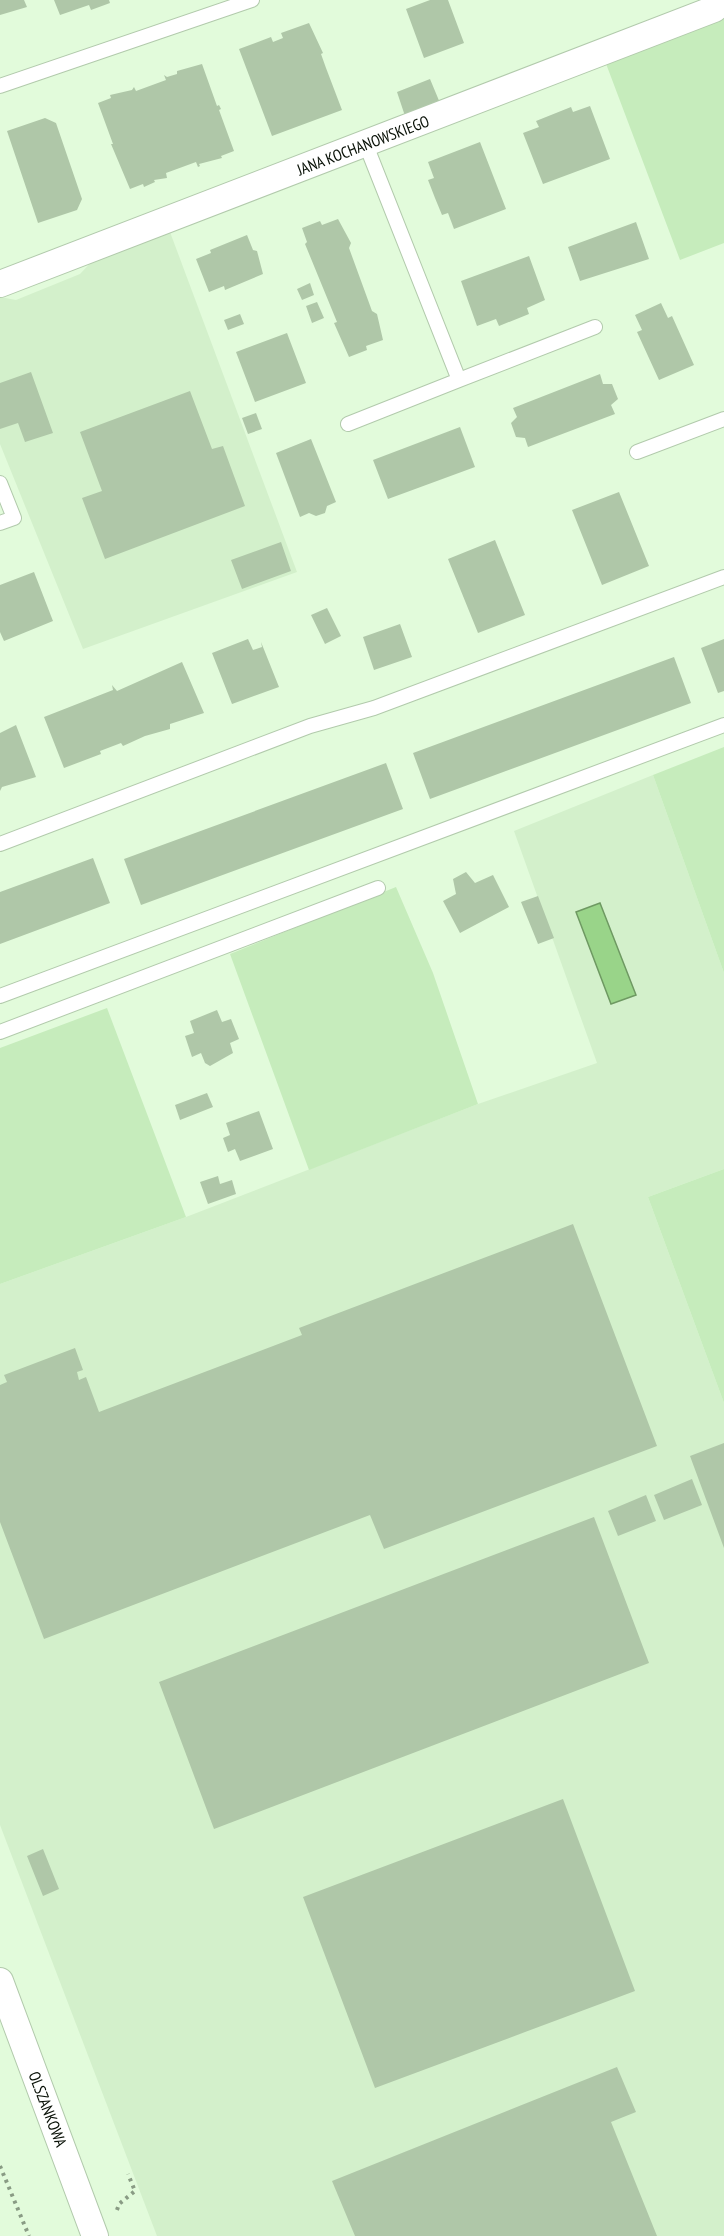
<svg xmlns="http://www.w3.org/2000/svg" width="724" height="2236" viewBox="0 0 724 2236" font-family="'PT Sans Narrow',sans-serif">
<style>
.built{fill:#d3f0cb}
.green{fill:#c6ecbc}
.water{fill:#99d489;stroke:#6e9962;stroke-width:1.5}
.building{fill:#afc7a8}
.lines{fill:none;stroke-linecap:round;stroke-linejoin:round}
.service-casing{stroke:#b2caac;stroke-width:16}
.minor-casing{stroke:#b2caac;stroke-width:28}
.path{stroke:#899b84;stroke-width:4;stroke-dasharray:3 4.5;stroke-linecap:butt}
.service{stroke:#fff;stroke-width:14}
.minor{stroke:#fff;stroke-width:26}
.labels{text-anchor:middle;stroke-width:6;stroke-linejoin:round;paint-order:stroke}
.street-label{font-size:16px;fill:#081006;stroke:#fff}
</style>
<rect width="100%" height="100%" fill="#e2fbdb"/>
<path class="built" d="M 167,224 L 297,572 L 83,649 L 0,444 L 0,297 L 16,300 L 80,274 L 98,255 Z
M 653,775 L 724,973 L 724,1169 L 648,1197 L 724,1403 L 724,2236 L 157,2236 L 0,1825 L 0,1284 L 186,1217 L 478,1104 L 597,1063 L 514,831 Z"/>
<path class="green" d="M 724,14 L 724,243 L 680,260 L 605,61 Z
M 724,747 L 724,973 L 653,775 Z
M 396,887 L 433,973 L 478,1104 L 309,1170 L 230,954 Z
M 107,1008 L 186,1217 L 0,1284 L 0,1048 Z
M 724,1169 L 724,1403 L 648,1197 Z"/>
<path class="water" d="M 600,903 L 636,995 L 611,1004 L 576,912 Z"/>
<path class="building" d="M 0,0 L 24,0 L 27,7 L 0,15 Z
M 54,0 L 109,0 L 110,3 L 91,10 L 89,5 L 60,15 Z
M 430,0 L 448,0 L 464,43 L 424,58 L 406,9 Z
M 309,23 L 323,53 L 321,54 L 326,68 L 342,110 L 272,136 L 239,49 L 271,37 L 273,42 L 283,38 L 281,33 Z
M 202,64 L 217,106 L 219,105 L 221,109 L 219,110 L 234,151 L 221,156 L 222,158 L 199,164 L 200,166 L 198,167 L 196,162 L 166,173 L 167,178 L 154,180 L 155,182 L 144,187 L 143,184 L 130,189 L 111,144 L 113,144 L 98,103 L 111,98 L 110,95 L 132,90 L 134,87 L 136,91 L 166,80 L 164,75 L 167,77 L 177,74 L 177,71 Z
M 430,79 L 440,103 L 405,116 L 397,92 Z
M 590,106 L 610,159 L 543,184 L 523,133 L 539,127 L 536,121 L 571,107 L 573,112 Z
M 45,118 L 56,123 L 82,199 L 77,210 L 38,223 L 7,131 Z
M 480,142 L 506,209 L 454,229 L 448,213 L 442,215 L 435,198 L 428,180 L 434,178 L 428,162 Z
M 338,219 L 351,243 L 349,248 L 372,311 L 377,314 L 383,340 L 366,346 L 367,350 L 349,357 L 334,323 L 337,322 L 305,244 L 307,242 L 302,228 L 320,221 L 322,225 Z
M 636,222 L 649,259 L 580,281 L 568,247 Z
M 247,235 L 253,250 L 257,251 L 263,274 L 225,290 L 224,286 L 209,292 L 196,259 L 211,253 L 210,250 Z
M 529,256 L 545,300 L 527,308 L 529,314 L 499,326 L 496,319 L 477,326 L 461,281 Z
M 310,283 L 314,295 L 302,300 L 297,289 Z
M 317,302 L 324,318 L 312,323 L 306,306 Z
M 661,303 L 668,318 L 672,316 L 694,365 L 659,380 L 637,332 L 642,330 L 635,315 Z
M 240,314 L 244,324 L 228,330 L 224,320 Z
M 287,333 L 306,383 L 255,402 L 236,352 Z
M 31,372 L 53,433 L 25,442 L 18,423 L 0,429 L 0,383 Z
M 600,374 L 603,384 L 612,384 L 618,399 L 611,405 L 615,414 L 528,447 L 525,438 L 516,437 L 511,423 L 517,417 L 513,408 Z
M 190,391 L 212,449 L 223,446 L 245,506 L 105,559 L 82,498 L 102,491 L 80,432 Z
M 256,413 L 262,429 L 248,434 L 242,418 Z
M 460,427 L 475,467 L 388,499 L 373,460 Z
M 311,439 L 336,502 L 327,506 L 325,513 L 316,516 L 309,513 L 300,517 L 276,453 Z
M 619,492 L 649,566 L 602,585 L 572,510 Z
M 495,540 L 525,615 L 478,633 L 448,559 Z
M 281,542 L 291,571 L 242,589 L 231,560 Z
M 34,572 L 53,621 L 4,641 L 0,632 L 0,585 Z
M 327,608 L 341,636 L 325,644 L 311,615 Z
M 400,624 L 412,657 L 374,670 L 363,637 Z
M 248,639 L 253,650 L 262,647 L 261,642 L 279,687 L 232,704 L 212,653 Z
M 724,639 L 724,691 L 718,693 L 701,648 Z
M 674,657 L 691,703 L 430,799 L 413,753 Z
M 182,662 L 204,713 L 170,724 L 170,729 L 145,736 L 123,746 L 121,743 L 100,751 L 101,754 L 64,768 L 44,717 L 113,690 L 112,685 L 117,691 Z
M 16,725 L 36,777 L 2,787 L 0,791 L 0,733 Z
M 386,763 L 403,809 L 141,905 L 124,859 Z
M 93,858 L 110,903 L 0,944 L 0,892 Z
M 466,872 L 475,883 L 493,875 L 509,907 L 460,933 L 443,901 L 456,894 L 453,879 Z
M 538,896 L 554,938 L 538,944 L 521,902 Z
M 217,1010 L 222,1022 L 231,1019 L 239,1039 L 230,1043 L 233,1053 L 210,1066 L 205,1063 L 201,1053 L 192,1057 L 185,1036 L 194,1033 L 190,1021 Z
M 207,1093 L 213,1107 L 180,1120 L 175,1105 Z
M 259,1111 L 273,1149 L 240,1161 L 235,1149 L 228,1152 L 223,1138 L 230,1135 L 226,1123 Z
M 218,1176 L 220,1184 L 232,1180 L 236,1194 L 208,1204 L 200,1182 Z
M 573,1224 L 657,1446 L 384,1549 L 370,1515 L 44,1639 L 0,1522 L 0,1385 L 7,1382 L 4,1375 L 75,1348 L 83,1370 L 77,1372 L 79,1380 L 86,1377 L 99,1412 L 302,1335 L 299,1328 Z
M 724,1443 L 724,1548 L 690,1456 Z
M 692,1479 L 702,1505 L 664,1520 L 654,1495 Z
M 646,1495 L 656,1521 L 618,1536 L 608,1511 Z
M 594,1517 L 649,1663 L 214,1829 L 159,1682 Z
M 563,1799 L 635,1991 L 375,2088 L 303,1897 Z
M 43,1849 L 59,1889 L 43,1896 L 27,1856 Z
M 617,2067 L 636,2112 L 611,2122 L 657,2236 L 355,2236 L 332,2181 Z"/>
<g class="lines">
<g class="service-casing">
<path id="service" d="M 0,86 L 252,0
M 459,380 L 595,327
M 348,424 L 459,380 L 366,145
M 637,452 L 724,419
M 0,483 L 14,518 L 0,523
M 0,844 L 310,726 L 374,708 L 724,577
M 0,996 L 724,725
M 0,1032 L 378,888"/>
</g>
<g class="minor-casing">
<path id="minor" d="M 0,284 L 714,9 L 724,2
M 0,1981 L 95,2236"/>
</g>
<path class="path" d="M 0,2166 L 29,2236
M 117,2210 L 119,2204 L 135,2191 L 128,2174"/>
<use href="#service" class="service"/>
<use href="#minor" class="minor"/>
</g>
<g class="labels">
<g class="street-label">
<text transform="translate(363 145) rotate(-21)" y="6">JANA KOCHANOWSKIEGO</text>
<text transform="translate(48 2109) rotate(69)" y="6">OLSZANKOWA</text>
</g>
</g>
</svg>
